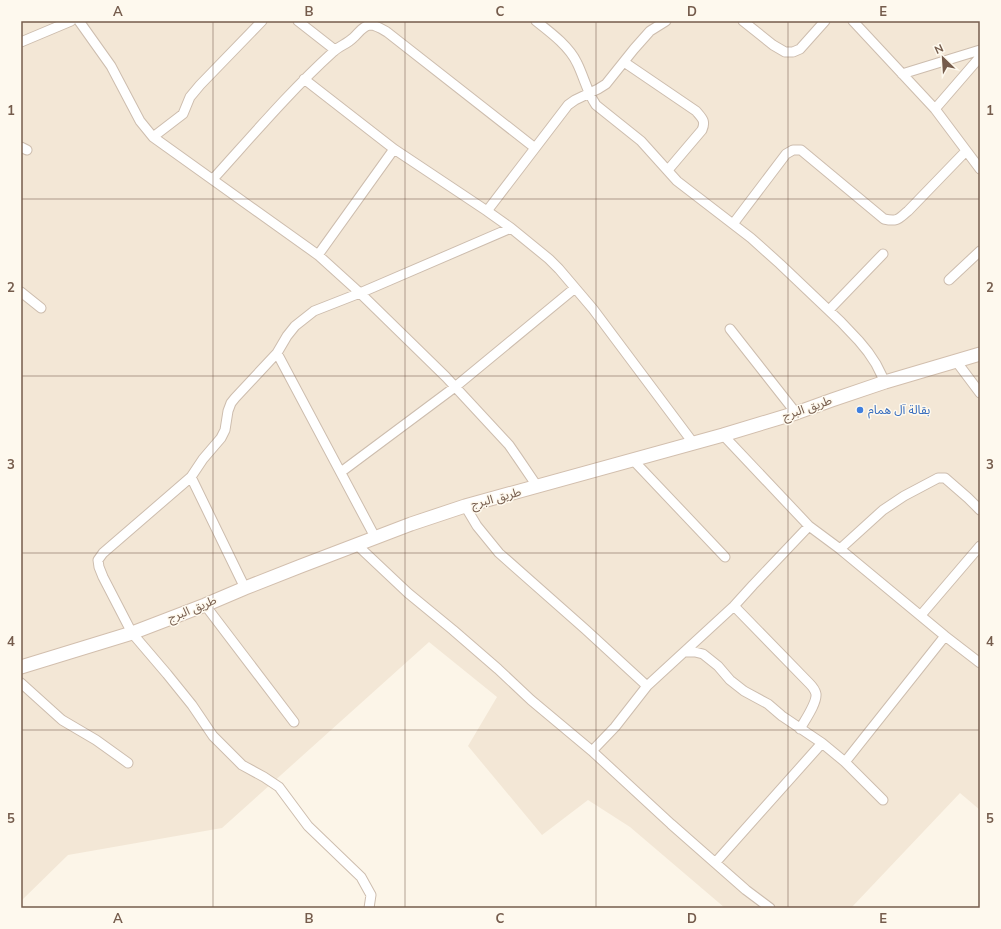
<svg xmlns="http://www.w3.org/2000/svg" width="1001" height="929" viewBox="0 0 1001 929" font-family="Mulish,'Noto Sans Arabic',sans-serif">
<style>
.residential{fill:#f3e7d6}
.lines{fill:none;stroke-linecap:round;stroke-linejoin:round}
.street-casing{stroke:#cdbdae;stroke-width:11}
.secondary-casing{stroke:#d2bfae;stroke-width:15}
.street{stroke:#fff;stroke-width:9}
.secondary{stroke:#fff;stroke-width:13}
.grid{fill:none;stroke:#755c4c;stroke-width:1;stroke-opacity:0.55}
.shop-dot{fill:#3f7fe0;stroke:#fef9ee;stroke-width:1.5}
.labels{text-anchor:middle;stroke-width:3;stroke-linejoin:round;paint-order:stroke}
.street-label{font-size:12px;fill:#755c4c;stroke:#fef9ee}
.shop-label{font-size:12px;fill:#366cbe;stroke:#fef9ee;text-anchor:start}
.neatline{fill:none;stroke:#755c4c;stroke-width:1.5}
.grid-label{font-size:13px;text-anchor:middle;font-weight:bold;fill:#755c4c}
</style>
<rect width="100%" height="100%" fill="#fcf5e8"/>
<path class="residential" d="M 21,21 L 980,21 L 980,810 L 960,793 L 851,908 L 725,908 L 630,827 L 588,800 L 542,835 L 468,746 L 497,697 L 429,642 L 222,828 L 68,855 L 21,901 Z"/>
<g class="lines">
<g class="street-casing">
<path id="street" d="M 79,21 L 111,66 L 140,121 L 153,137 L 318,255 L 360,293 L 446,377 L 509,445 L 518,458 L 537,486
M 298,21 L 335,50
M 536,21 C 550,32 569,46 577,63 C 584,77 587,92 596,105 L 641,141 L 677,181 L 751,238 L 780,264 L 841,322 L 859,341 L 868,352 L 876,364 L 885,382
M 743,21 L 773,45 L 785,52 L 793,52 L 800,49 L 825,21
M 853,21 L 935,109 L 980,169
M 21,42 L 71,21
M 624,62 L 696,111 C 702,118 706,121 702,130 L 668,170
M 902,74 L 980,50
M 304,79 L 394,149 L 487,211 L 511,228 L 549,259 L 559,269 L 593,309 L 694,444
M 935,109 L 980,57
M 153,137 L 183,114 L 190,97 L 200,85 L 262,21
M 21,147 L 27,150
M 213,179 C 252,136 290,91 333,52 C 339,46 347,44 353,38 C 358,34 362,26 370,25 C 376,25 382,29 387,32 L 535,148
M 487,211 L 568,105 L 575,100 L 598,89 L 606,84 L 634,49 L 650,31 L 666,21
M 733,224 L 786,154 L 793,150 L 801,150 L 884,219 C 898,222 898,219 908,211 L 966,151
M 318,255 L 394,149
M 949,280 L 980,251
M 21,292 L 41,308
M 829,310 L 883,254
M 730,329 L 796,413
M 277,353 L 375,537
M 956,361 L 980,393
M 723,435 L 809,526 L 840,549 L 945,636 L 980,663
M 633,460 L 725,557
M 341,472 L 455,387 L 575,288
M 191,477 L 245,588
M 465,506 L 477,526 L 499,553 L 585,629 L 647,686
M 356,544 L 408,593 L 453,630 L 498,669 L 531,700 L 592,751 L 671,824 L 746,890 L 770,908
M 840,549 L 883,510 L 904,496 L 938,478 L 945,478 L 968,498 L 980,510
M 205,605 L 294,722
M 734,606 L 809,683 C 812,686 815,689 816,694 C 817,703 805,720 800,729
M 921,615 L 980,546
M 684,652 L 695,652 L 703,654 L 718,666 L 730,680 L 744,691 L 768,704 L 782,716 L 822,743
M 21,683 L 62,720 L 96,740 L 128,763
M 592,751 L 615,727 L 647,686 L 734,606 L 753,585 L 809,526
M 845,762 L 945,636
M 715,863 L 822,743 L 845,762 L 883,800
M 369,908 L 371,895 L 361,877 L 308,826 L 279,787 L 264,777 L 242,765 L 213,736 L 192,705 L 167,674 L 132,633 L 103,577 L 99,567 L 98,560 L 103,553 L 191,477 L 203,459 L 221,438 L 225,430 L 228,411 L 231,403 L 235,398 L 277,353 L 287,336 L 295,326 L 314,311 L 360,293 L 511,228"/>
</g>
<g class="secondary-casing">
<path id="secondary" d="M 21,667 L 132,633 L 205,605 L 245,588 L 301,566 L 411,524 L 465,506 L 723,435 L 796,413 L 832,400 L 885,382 L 980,354"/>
</g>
<use href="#street" class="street"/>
<use href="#secondary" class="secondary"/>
</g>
<path class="grid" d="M 213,21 L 213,908M 405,21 L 405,908M 596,21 L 596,908M 788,21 L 788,908M 21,199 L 980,199M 21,376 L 980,376M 21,553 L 980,553M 21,730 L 980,730"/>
<circle class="shop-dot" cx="860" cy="410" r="4"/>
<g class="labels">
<g class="street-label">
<text transform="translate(807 408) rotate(-19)" y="4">طريق البرج</text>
<text transform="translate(496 498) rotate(-15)" y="4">طريق البرج</text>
<text transform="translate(192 609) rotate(-22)" y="4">طريق البرج</text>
</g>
<g class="shop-label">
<text x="868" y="414">بقالة آل همام</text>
</g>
</g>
<rect width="1001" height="929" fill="none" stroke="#fef9ee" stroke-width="44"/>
<g transform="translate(943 58) rotate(335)" stroke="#fef9ee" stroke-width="3" paint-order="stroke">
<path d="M0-3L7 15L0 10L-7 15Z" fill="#755c4c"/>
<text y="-6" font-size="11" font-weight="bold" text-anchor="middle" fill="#755c4c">N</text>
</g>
<rect x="22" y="22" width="957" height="885" class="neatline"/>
<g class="grid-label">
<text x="118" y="16">A</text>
<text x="309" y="16">B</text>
<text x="500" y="16">C</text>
<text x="692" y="16">D</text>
<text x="883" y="16">E</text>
<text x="11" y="115">1</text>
<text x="990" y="115">1</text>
<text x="11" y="292">2</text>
<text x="990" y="292">2</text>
<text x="11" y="469">3</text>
<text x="990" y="469">3</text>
<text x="11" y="646">4</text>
<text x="990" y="646">4</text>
<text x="11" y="823">5</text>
<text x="990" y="823">5</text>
<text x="118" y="923">A</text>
<text x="309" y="923">B</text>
<text x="500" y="923">C</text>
<text x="692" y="923">D</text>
<text x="883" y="923">E</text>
</g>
</svg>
